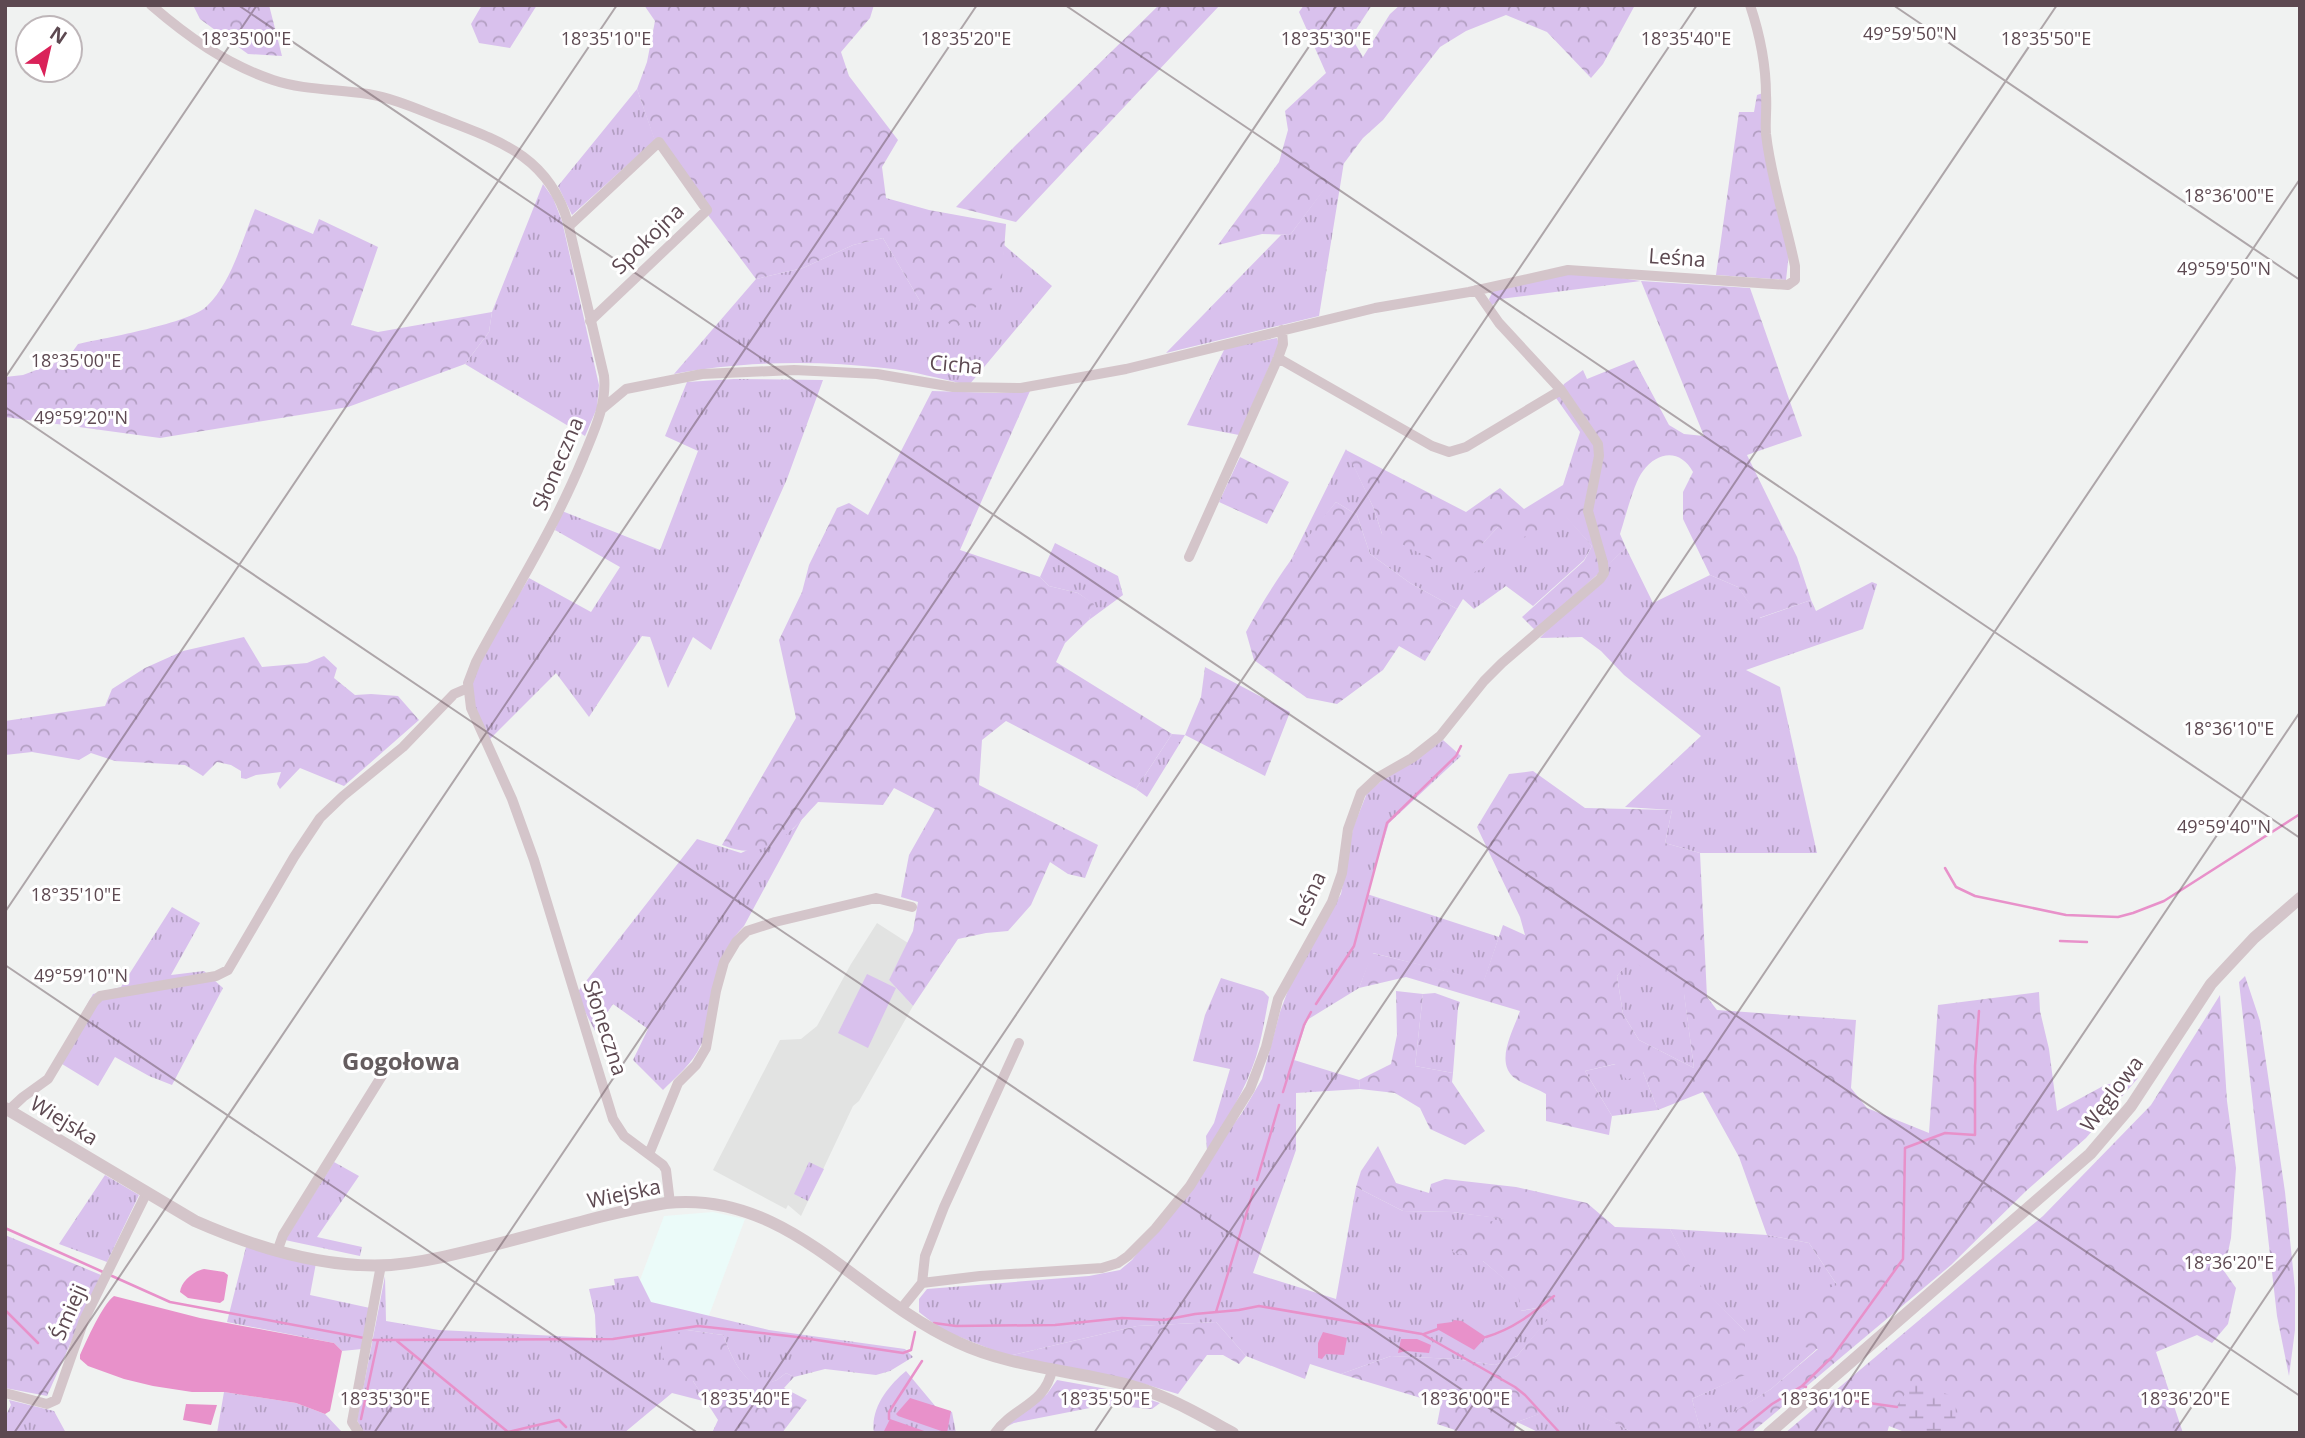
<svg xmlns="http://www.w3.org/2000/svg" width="2305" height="1438" viewBox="0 0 2305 1438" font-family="'Open Sans',sans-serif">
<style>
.commercial{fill:#ebfbf9}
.education{fill:#e2e3e2}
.grass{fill:url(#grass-tufts)}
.forest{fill:url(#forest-crowns);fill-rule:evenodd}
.wetland{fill:url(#wetland-marsh)}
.pitch{fill:#d9c1ed}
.water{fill:#e891ca}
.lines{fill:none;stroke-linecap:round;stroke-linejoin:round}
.stream{stroke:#e891ca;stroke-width:2.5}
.minor{stroke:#d4c5ca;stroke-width:10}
.tertiary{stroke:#d4c5ca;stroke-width:12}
.ticks{fill:none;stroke:#5d4951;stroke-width:2;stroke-opacity:0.45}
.labels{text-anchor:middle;stroke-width:6;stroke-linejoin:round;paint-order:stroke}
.street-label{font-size:21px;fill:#5d4951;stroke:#fff}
.quarter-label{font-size:24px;font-weight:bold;fill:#655d5f;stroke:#fff}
.ticks-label{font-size:18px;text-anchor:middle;fill:#5d4951;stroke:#fff;stroke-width:6;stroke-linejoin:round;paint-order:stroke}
</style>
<defs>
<pattern id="grass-tufts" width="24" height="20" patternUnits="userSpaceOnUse" patternTransform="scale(1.75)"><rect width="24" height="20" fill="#d9c1ed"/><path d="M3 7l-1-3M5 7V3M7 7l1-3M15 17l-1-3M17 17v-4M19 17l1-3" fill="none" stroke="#b39fc2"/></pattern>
<pattern id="forest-crowns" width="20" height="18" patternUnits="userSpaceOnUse" patternTransform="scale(1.75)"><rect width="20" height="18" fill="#d9c1ed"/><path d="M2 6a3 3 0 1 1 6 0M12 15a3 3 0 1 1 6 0" fill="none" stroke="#b39fc2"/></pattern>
<pattern id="wetland-marsh" width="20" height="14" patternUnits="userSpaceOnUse" patternTransform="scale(1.75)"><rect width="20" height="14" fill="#d9c1ed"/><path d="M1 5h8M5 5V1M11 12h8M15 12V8" fill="none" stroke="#b39fc2"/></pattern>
</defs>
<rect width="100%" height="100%" fill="#f0f2f1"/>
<path class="commercial" d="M 713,1212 L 745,1219 L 708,1318 L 650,1302 L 640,1280 L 664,1216 Z"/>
<path class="education" d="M 877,923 L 908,943 L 889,980 L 913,1006 L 859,1101 L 853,1106 L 801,1216 L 788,1205 L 786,1209 L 713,1170 L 780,1040 L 801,1039 L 817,1026 L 851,964 Z"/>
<path class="grass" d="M 637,89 L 655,140 L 572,215 L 558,186 Z
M 1344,162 L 1319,316 L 1166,353 L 1281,235 L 1290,235 Z
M 543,184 L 553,198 L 562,221 L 599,385 L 597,408 L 585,436 L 465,364 L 489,332 L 492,312 Z
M 883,238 L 920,301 L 1001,278 L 1004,245 L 1052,286 L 969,385 C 941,379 913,371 884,368 C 818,360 740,361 674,374 L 756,279 L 803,268 L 853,245 Z
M 1588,273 L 1641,281 L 1500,299 L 1491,306 L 1489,299 L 1493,291 L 1561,274 Z
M 1277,338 L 1279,344 L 1239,435 L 1187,425 L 1225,348 Z
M 734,379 L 823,380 L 787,479 L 711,650 L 693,637 L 668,688 L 650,637 L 642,636 L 589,717 L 556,673 L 489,740 C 482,723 469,702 472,683 C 474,662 516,600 529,578 L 591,612 L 620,567 L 555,530 L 562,511 L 660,550 L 698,451 L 665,436 L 687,382 Z
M 1346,449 L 1374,509 L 1382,534 L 1482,544 L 1498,527 L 1565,515 L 1592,546 L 1584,560 L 1533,606 L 1506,586 L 1474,609 L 1463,599 L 1457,609 L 1410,583 L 1370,554 L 1357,515 L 1336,502 L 1291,560 Z
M 1055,543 L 1118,576 L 1123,595 L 1089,620 L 1093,604 L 1078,593 L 1049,586 L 1040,577 Z
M 1626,548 L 1653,603 L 1710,575 L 1738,587 L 1760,618 L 1811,600 L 1816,611 L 1872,582 L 1877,584 L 1863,629 L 1746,670 L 1780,687 L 1817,853 L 1700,853 L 1665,843 L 1672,810 L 1625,807 L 1701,736 L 1624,675 L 1601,651 L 1582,637 L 1540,638 L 1606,566 Z
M 1172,734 L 1185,735 L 1147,797 L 1136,789 Z
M 1443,740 L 1461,756 L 1389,823 L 1367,894 L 1499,937 L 1484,981 L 1373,953 L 1359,988 L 1307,1020 L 1294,1060 L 1359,1080 L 1360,1089 L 1296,1093 L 1296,1150 L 1253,1273 L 1336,1299 L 1356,1187 L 1403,1211 L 1452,1212 L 1507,1219 L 1483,1261 L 1519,1291 L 1521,1311 L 1542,1307 L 1553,1314 L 1517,1356 L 1495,1365 L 1455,1359 L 1391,1356 L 1341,1374 L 1310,1364 L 1305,1379 L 1246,1356 L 1216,1322 L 1137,1326 L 1008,1356 L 942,1330 L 919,1312 L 919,1299 L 927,1289 L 1089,1276 L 1120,1270 L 1132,1260 L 1242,1113 L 1262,1079 L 1280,1012 L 1294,974 L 1341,894 L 1353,828 L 1367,793 L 1386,777 Z
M 802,819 L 744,926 C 718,952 713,984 707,1019 C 705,1028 705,1038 701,1045 C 693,1063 676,1077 663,1090 L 633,1060 L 648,1029 L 613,1004 L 595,1031 L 576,994 L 697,839 L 741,853 L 793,829 Z
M 172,907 L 200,923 L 171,975 L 204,971 L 223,988 L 172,1085 L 149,1076 L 115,1057 L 98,1086 L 62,1064 L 70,1035 L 93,994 L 121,987 Z
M 1631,959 L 1684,993 L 1694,1068 L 1639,1040 L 1623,1014 L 1617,976 Z
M 1221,978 L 1263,991 L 1269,997 C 1265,1017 1262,1038 1256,1057 C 1245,1091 1226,1121 1207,1150 L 1206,1136 L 1214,1123 L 1230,1069 L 1193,1061 L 1205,1015 Z
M 1435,993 L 1460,1002 L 1458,1008 L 1453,1073 L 1415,1066 L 1423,994 Z
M 1616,1064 L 1643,1072 L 1658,1110 L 1612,1116 L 1585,1071 Z
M 334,1162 L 359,1176 L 317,1237 L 362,1247 L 360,1256 L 285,1240 Z
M 809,1162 L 824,1169 L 808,1201 L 794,1194 Z
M 105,1175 L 139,1195 L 107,1262 L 59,1244 Z
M 1670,1229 L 1767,1235 L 1809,1243 L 1837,1285 L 1818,1348 L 1771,1389 L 1701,1433 L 1692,1399 L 1744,1375 L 1745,1331 L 1698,1284 Z
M 246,1247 L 316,1263 L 310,1295 L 370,1308 L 362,1349 L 342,1351 L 334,1343 L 227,1322 Z
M 385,1276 L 386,1321 L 439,1330 L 596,1338 L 595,1315 L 589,1289 L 615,1285 L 614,1279 L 638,1276 L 651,1302 L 769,1330 L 905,1349 L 913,1357 L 890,1371 L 876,1375 L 825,1369 L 794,1377 L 786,1373 L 777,1380 L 759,1387 C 739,1376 731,1355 723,1335 L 687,1330 L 693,1381 L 707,1402 L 672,1393 L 624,1433 L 367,1433 L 362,1430 L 357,1420 Z
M 906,1371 L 936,1407 L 952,1412 L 956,1433 L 874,1433 C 870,1408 889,1385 906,1371 Z
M 224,1392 L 296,1403 L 325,1414 L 341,1431 L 217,1433 Z
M 9,1400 L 54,1411 L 66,1433 L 5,1433 L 5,1417 L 11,1405 Z
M 1573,1401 L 1634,1433 L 1540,1433 L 1517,1422 Z"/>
<path class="forest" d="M 193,5 L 269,5 L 282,56 L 248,54 L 200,19 Z
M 482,5 L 537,5 L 510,48 L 479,43 L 471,24 Z
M 644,5 L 874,5 L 870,18 L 841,52 L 849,76 L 898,140 L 882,167 L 886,198 L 929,210 L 1006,224 L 1002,278 L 956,329 L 920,301 L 883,238 L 853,245 L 803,268 L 756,279 L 657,147 L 637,89 L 647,62 L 655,21 Z
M 1159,5 L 1220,5 L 1016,222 L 956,207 L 1014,147 Z
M 1304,5 L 1372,5 L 1351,37 L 1363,57 L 1390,14 L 1400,5 L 1635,5 L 1603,64 L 1591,78 L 1547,32 L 1506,15 L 1466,31 L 1440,47 L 1383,120 L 1363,138 L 1290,235 L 1262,234 L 1218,245 L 1279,162 L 1288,130 L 1285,111 L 1326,73 L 1299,12 Z
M 1763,93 L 1789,253 L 1786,280 L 1716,275 L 1739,112 L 1754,112 L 1757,95 Z
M 255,209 L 313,234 L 319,219 L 378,247 L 351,325 L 378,332 L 492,312 L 489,332 L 465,364 L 348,407 L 160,438 L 5,417 L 5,377 L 23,375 L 68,358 L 78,344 C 105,338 191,323 207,306 C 232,282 242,240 255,209 Z
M 1641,281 L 1750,288 L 1802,436 L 1747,455 L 1797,557 L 1811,600 L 1759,618 L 1738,587 L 1710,575 L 1683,519 L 1683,492 L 1693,472 C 1681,450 1659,450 1643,471 C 1634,482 1625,519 1620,534 L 1626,548 L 1536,631 L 1522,617 L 1584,561 L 1592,546 L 1565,516 L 1518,540 L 1498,527 L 1482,544 L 1484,568 L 1465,576 L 1382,534 L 1374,509 L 1346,450 L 1466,512 L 1500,488 L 1524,509 L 1563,485 L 1580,432 L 1556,398 L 1564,384 L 1583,370 L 1587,379 L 1634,360 L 1669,425 L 1684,434 L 1704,436 Z
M 932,391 L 996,393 L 1030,391 L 960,550 L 1040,577 L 1049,586 L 1078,593 L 1094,604 L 1089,620 L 1065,643 L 1056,662 L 1172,734 L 1136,789 L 1006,721 L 982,740 L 979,785 L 1098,845 L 1085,878 L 1068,874 L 1050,862 L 1031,905 L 1008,931 L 986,933 L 958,939 L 913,1006 L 889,980 L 913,931 L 918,902 L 901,897 L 909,855 L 935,809 L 894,788 L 883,805 L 818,802 C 790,832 767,864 722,845 L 796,718 L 779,640 L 802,592 L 809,565 L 837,508 L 849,503 L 868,515 Z
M 1240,457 L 1289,482 L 1267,524 L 1219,502 Z
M 1336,502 L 1357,515 L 1370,554 L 1410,583 L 1457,609 L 1425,661 L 1399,646 L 1383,670 L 1337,704 L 1307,698 L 1254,660 L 1246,632 C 1271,585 1302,543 1336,502 Z
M 244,637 L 262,667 L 307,663 L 324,656 L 337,668 L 334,678 L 355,695 L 371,694 L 398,696 L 419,720 L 344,786 L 300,768 L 280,789 L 277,784 L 281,772 L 256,775 L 246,779 L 241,778 L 241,771 L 231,765 L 217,762 L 203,776 L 185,765 L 115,761 L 91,753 L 79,760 L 32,752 L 5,755 L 5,721 L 105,706 L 112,689 L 145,668 L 183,651 Z
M 1205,667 L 1290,712 L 1265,776 L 1185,735 L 1201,697 Z
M 1533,771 L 1585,808 L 1672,810 L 1665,843 L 1700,853 L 1707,997 L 1717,1010 L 1856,1020 L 1851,1088 L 1867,1108 L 1929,1133 L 1938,1005 L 2039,992 L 2040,1011 L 2049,1049 L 2057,1111 L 2105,1085 L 2138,1078 L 2086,1138 L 2026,1191 L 1951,1265 L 1751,1433 L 1634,1433 L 1573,1402 L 1517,1422 L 1513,1433 L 1464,1433 L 1437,1424 L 1441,1404 L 1341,1374 L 1391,1356 L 1455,1359 L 1495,1365 L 1517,1356 L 1552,1314 L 1542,1307 L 1520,1311 L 1518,1291 L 1483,1261 L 1452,1252 L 1471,1225 L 1504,1219 L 1452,1212 L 1403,1211 L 1356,1187 L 1361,1171 L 1378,1146 L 1396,1183 L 1429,1193 L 1431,1184 L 1445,1179 L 1516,1187 L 1587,1203 L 1615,1227 L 1670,1229 L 1699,1284 L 1745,1331 L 1745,1375 L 1692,1399 L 1701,1432 L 1771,1389 L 1818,1349 L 1804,1347 L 1804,1297 L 1837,1285 L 1809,1243 L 1767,1235 L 1739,1157 L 1703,1092 L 1658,1110 L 1643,1072 L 1627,1080 L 1615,1064 L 1585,1071 L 1612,1116 L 1609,1135 L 1546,1121 L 1546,1094 C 1536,1088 1525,1085 1516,1079 C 1493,1064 1514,1029 1520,1011 L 1406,977 L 1359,988 L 1372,953 L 1484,980 L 1503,925 L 1525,935 L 1520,917 L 1477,827 L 1509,774 ZM 1631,960 L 1684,994 L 1694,1068 L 1639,1040 L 1623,1014 L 1617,976 Z
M 2245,976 L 2260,1021 L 2285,1192 L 2295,1288 L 2295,1330 L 2289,1376 L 2277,1316 L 2239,982 Z
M 1396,991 L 1423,994 L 1415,1066 L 1453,1073 L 1452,1082 L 1485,1131 L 1465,1145 L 1430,1129 L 1420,1108 L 1395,1093 L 1360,1089 L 1359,1080 L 1391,1064 L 1397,1035 Z
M 2220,995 L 2227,1101 L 2236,1168 L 2231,1238 L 2224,1271 L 2236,1288 L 2228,1324 L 2212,1343 L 2197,1335 L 2156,1352 L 2183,1433 L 1907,1433 L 1889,1426 L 1887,1433 L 1785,1433 L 2043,1216 L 2151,1105 Z
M 5,1235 L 101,1275 L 47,1396 L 5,1388 Z
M 1216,1322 L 1246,1356 L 1239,1364 L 1223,1355 L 1207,1355 L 1178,1394 L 1144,1384 L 1008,1356 L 1137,1326 Z
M 687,1330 L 723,1335 C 731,1355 739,1376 759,1386 L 777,1380 L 786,1373 L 794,1377 L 784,1388 L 807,1400 L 782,1433 L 712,1433 L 718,1420 L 693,1381 L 675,1386 L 660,1350 L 664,1337 Z
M 1057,1380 L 1129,1393 L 1160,1403 L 1152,1409 L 1105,1405 L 1014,1423 L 1004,1428 L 1047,1394 Z"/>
<path class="wetland" d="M 1914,1380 L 1956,1398 L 1955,1432 L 1923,1433 L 1892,1414 Z"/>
<path class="pitch" d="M 867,974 L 896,988 L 868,1048 L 838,1033 Z"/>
<path class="water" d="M 204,1269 L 224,1272 L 228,1275 L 224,1300 L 220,1303 L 188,1298 L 180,1292 C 181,1282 193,1271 204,1269 Z
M 114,1296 L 200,1318 L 334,1343 L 342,1351 L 330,1411 L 325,1414 L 296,1403 L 224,1392 L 192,1392 L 153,1386 L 124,1379 L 88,1366 L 80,1359 L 80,1355 C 87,1340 102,1305 114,1296 Z
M 1454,1320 L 1462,1321 L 1486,1337 L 1474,1350 L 1437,1329 L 1437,1324 L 1452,1322 Z
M 1323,1332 L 1347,1338 L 1344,1355 L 1326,1354 L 1322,1359 L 1318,1358 L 1318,1343 Z
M 1401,1339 L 1417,1339 L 1431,1345 L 1429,1353 L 1406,1351 L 1398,1353 Z
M 910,1398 L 951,1411 L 947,1433 L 898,1416 L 896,1414 Z
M 186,1404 L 217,1405 L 211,1425 L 183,1420 Z
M 890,1419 L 930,1433 L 883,1433 Z"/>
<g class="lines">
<path class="stream" d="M 1945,868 L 1956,887 L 1975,896 L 2066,915 L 2118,917 L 2133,913 L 2164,901 L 2300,814
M 2060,941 L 2087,942
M 1316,1004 L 1354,946 L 1387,823 L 1456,756 L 1461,746
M 1283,1092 L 1304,1025 L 1311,1012
M 1257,1180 L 1279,1105
M 5,1228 L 103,1272
M 112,1276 L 170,1302 L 364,1338
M 5,1310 L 38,1343
M 1216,1312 L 1254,1189
M 934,1323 L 956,1326 L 1055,1325 L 1122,1318 L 1164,1320 L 1195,1314 L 1239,1310 L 1259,1306 L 1422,1334 L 1515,1387 L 1525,1395 L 1560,1433
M 1424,1334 L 1438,1329
M 1486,1337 C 1513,1329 1532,1314 1554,1296
M 373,1340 L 613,1339 L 698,1326 L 797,1337 L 903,1353 L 911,1350
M 397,1341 L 508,1432 L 559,1420 L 566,1427
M 911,1350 L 915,1332
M 1802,1386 L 1833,1356 L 1903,1259 L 1905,1148 L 1945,1133 L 1975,1135 L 1975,1066 L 1979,1011
M 1825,1393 L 1848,1400 L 1897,1407
M 361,1419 L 378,1340
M 889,1419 L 889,1412 L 922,1361
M 1736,1433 L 1772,1404 L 1802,1386 L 1806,1387"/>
<path class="minor" d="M 151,5 C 188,37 226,64 273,80 C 303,90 336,89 368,94 C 392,98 415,108 438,117 C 497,140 549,155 568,223 L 604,376 C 607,405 594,431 583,458 C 553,531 513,593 476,662 L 468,683 L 471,708 L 512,799 L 534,860 L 613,1119 L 624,1136 L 663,1165 L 666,1170 L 670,1203
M 569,226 L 659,142 L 707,210 L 590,321
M 1278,358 L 1432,446 L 1449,452 L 1466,447 L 1561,390
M 602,409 L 626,389 L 702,374 L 794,370 L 877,374 L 953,387 L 1021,388 L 1126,369 L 1375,308 L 1469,292 L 1568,270 L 1788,285 L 1795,280 L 1795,266 C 1786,222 1771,179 1766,134 C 1765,121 1767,108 1766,95 C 1766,64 1760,35 1750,5
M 1189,557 L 1278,358 L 1283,344 L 1282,330
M 9,1110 L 23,1097 L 48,1079 L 94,1002 L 100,996 L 216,976 L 228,970 L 294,857 L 320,818 L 343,796 L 403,747 L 454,694 L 468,688
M 649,1154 L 678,1083 L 696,1065 L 706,1048 L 716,991 L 724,962 L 736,942 L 747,931 L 775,922 L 876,898 L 912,907
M 278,1249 L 283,1235 L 383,1074
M 922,1283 L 925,1256 L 944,1207 L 1019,1043
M 901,1309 L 922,1283 L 980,1276 L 1102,1268 L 1118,1263 L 1128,1256 L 1155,1229 L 1190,1186 L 1250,1089 L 1266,1047 L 1278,999 L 1332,902 L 1342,873 L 1348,829 L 1361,793 L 1377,778 L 1412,758 L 1440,736 L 1484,681 L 1502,663 L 1600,579 L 1604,573 L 1603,563 L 1588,511 L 1599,456 L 1598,444 L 1561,390 L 1499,323 L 1476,290
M 5,1393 L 47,1404 L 56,1400 L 84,1320 L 146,1194
M 359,1433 L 352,1422 L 381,1265
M 995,1433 C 1013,1407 1045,1405 1052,1370"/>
<path class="tertiary" d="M 5,1108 L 195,1221 C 254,1247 326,1269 391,1265 C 416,1263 440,1258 464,1252 C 532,1237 598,1214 666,1203 C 788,1190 856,1296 957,1342 C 1012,1368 1073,1370 1132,1386 C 1168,1396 1200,1415 1233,1433
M 1769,1433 L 2090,1154 L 2131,1106 L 2211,984 L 2254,938 L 2300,898"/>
</g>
<path class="ticks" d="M 238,5 L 2300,1396M 1065,5 L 2300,838M 1893,5 L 2300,280M 5,378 L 257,5M 5,407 L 1526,1433M 5,912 L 617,5M 5,965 L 698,1433M 14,1433 L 977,5M 374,1433 L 1337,5M 734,1433 L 1697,5M 1094,1433 L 2057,5M 1454,1433 L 2300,179M 1814,1433 L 2300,712M 2174,1433 L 2300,1246"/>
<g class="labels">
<g class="street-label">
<text transform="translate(648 239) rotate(-44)" y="7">Spokojna</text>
<text transform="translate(1677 258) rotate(4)" y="7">Leśna</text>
<text transform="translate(956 365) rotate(5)" y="7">Cicha</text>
<text transform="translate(558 464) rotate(-67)" y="7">Słoneczna</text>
<text transform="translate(1308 899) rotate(-65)" y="7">Leśna</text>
<text transform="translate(605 1028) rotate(72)" y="7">Słoneczna</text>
<text transform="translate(2112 1094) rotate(-53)" y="7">Węglowa</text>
<text transform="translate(64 1121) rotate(31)" y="7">Wiejska</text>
<text transform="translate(624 1194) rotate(-12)" y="7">Wiejska</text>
<text transform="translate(69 1312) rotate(-66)" y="7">Śmieji</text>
</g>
<g class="quarter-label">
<text x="401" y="1070">Gogołowa</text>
</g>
</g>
<g class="ticks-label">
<text x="1910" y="40">49°59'50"N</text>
<text x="606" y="45">18°35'10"E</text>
<text x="966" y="45">18°35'20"E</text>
<text x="1326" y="45">18°35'30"E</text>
<text x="1686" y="45">18°35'40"E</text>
<text x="2046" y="45">18°35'50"E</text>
<text x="246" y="45">18°35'00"E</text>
<text x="2229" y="202">18°36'00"E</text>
<text x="2224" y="275">49°59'50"N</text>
<text x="76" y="367">18°35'00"E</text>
<text x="81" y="424">49°59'20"N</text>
<text x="2229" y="735">18°36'10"E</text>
<text x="2224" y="833">49°59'40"N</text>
<text x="76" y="901">18°35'10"E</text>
<text x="81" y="982">49°59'10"N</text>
<text x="2229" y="1269">18°36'20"E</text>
<text x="385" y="1405">18°35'30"E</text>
<text x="745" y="1405">18°35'40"E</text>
<text x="1105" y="1405">18°35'50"E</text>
<text x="1465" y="1405">18°36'00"E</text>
<text x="1825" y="1405">18°36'10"E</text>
<text x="2185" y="1405">18°36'20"E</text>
</g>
<rect width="2305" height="1438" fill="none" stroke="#5d4951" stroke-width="14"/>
<g transform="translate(49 49) rotate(34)"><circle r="33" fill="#ffffff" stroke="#beb6b9" stroke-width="2"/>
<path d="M0-5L12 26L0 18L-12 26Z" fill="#da2259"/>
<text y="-10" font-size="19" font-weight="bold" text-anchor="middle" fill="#5d4951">N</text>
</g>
</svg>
